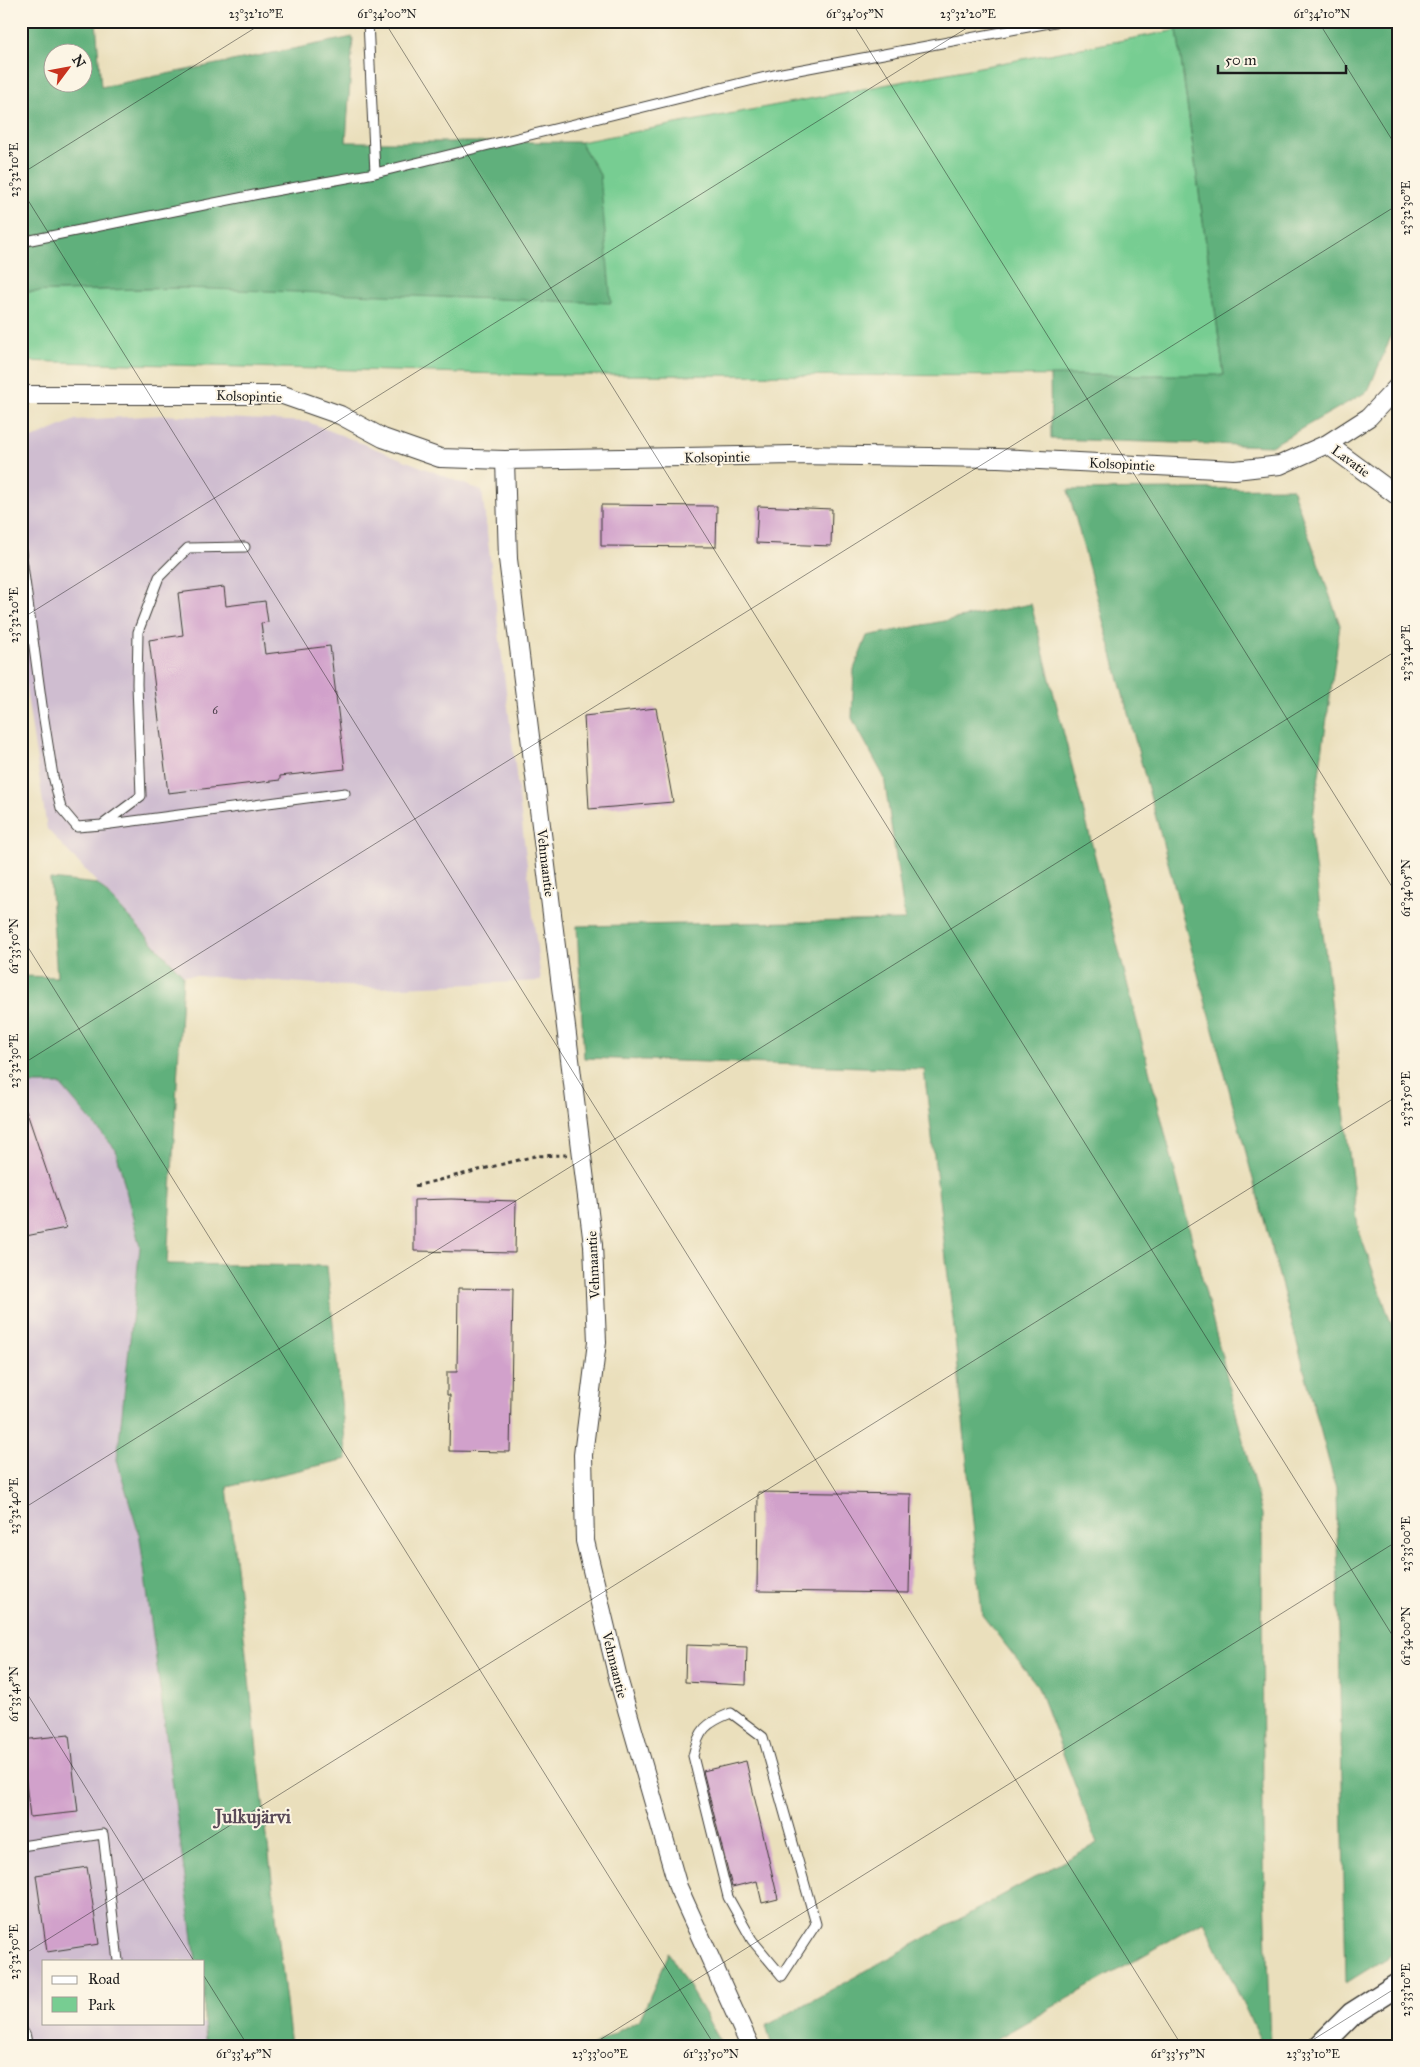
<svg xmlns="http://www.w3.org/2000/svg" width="1420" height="2067" viewBox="0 0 1420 2067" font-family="'IM FELL Great Primer',serif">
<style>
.industrial{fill:#cfbdd0}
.green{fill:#77cd92;stroke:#4a7457}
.forest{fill:#61b07c;stroke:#3e664c;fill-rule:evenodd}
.building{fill:#d1a1cb}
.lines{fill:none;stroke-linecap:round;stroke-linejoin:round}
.service-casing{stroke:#3b3934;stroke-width:11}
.minor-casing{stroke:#3b3934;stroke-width:20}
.tertiary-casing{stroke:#3b3934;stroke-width:25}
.path{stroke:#3b3934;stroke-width:3;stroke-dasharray:4 4;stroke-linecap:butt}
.service{stroke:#fff;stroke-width:9}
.minor{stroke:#fff;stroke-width:18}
.tertiary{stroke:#fff;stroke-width:22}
.ticks{fill:none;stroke:#1c1c1c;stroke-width:1;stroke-opacity:0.45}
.labels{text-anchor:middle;stroke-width:4;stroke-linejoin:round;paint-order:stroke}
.number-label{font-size:11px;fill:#493d48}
.street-label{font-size:14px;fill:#1c1c1c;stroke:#fcf5e5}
.district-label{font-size:19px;font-weight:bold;fill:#5b4b59;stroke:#fcf5e5}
.neatline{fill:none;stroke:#1c1c1c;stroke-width:2}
.ticks-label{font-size:12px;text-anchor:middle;fill:#1c1c1c}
</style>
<rect width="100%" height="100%" fill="#fcf5e5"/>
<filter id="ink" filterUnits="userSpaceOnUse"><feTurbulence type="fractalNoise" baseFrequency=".02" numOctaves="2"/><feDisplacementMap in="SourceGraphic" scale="10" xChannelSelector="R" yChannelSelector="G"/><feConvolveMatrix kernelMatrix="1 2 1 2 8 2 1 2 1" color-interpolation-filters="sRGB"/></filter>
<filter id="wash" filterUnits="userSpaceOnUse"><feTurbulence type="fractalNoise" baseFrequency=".0096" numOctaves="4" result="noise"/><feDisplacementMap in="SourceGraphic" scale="20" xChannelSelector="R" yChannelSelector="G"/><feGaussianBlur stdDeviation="1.12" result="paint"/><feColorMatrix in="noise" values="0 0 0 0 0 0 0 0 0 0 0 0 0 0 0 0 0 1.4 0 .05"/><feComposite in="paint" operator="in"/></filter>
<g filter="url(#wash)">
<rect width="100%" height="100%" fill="#eadfbc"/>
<path class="industrial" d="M 163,415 L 308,422 L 482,491 L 541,981 L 377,988 L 183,975 L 47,829 L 21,655 L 21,439 L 33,438 L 75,420 Z
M 21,1083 L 60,1084 L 116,1150 L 140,1247 L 117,1460 L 140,1538 L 196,1961 L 44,1961 L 44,2023 L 204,2023 L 207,2046 L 21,2046 Z"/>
<path class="green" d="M 1177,30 L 1224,376 L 540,375 L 21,361 L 21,292 L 181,288 L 600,175 L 580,142 Z"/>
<path class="forest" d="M 21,21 L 96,21 L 101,87 L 353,37 L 346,142 L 580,142 L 600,175 L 611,303 L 181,288 L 21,292 ZM 52,52 L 82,52 L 82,82 L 52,82 Z
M 1179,21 L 1399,21 L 1399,318 L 1368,391 L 1271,446 L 1051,439 L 1050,375 L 1224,375 L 1177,30 Z
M 1292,488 L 1340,625 L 1311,832 L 1358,1228 L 1399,1346 L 1399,1950 L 1346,1983 L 1336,1488 L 1068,490 Z
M 1031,604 L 1262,1515 L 1263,1828 L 1270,2046 L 1263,2046 L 1204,1921 L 984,2046 L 772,2046 L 766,2026 L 1097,1843 L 1037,1685 L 982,1615 L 954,1328 L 924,1069 L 584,1058 L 577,926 L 905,920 L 884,777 L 852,718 L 854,669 L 867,636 Z
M 50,879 L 98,884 L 183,975 L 167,1264 L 327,1266 L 347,1459 L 227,1487 L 291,2046 L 207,2046 L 204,2023 L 204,1961 L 196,1961 L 140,1538 L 117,1460 L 140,1247 L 116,1150 L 60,1084 L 21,1084 L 21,976 L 57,977 Z
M 669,1953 L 718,2037 L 721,2046 L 592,2046 L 640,2019 Z"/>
<g id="blocks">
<path class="building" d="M 601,505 L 717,506 L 716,547 L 601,546 Z
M 758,506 L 832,509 L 831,546 L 756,543 Z
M 224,587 L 226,606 L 265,601 L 268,622 L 261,623 L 265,654 L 330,646 L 345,769 L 280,776 L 280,780 L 168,793 L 149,640 L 183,635 L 178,593 Z
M 656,708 L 673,802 L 589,809 L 584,716 Z
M 21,1104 L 24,1104 L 66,1228 L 26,1236 L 21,1223 Z
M 451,1199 L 516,1201 L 515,1253 L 414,1251 L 414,1200 Z
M 458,1288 L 513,1289 L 510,1452 L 449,1451 L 450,1395 L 447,1395 L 447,1372 L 457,1372 Z
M 758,1492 L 911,1494 L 909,1593 L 757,1591 Z
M 686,1645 L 747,1647 L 746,1685 L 685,1682 Z
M 69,1735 L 78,1812 L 30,1817 L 21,1740 Z
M 746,1761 L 778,1899 L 762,1903 L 757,1881 L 732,1887 L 703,1771 Z
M 87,1867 L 99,1944 L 47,1952 L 36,1875 Z"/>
</g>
</g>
<g filter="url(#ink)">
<use href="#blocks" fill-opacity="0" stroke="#3b3934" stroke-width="1"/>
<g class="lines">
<g class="service-casing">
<path id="service" d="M 368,21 L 375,173
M 21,242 L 269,192 L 375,173 L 782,73 L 1060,21
M 21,551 L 43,713 L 53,776 L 61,808 L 77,827 L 102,825 L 141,796 L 137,684 L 138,632 L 159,577 L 188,548 L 245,547
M 103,825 L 345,793
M 731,1713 L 763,1737 L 816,1924 L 782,1976 L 752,1940 L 728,1897 L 693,1756 C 699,1729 706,1723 731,1713 Z
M 21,1846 L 103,1834 L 118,1961"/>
</g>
<g class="minor-casing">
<path id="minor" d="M 21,395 L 283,395 L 340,415 L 383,438 L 440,458 L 505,460 L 794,455 L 998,458 L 1235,470 L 1280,465 L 1327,444 L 1369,417 L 1399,385
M 1327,444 L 1399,497
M 505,460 L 508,559 L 593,1245 L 597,1342 L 583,1455 L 585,1541 L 618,1678 L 678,1887 L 750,2046
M 21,2036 L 23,2046"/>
</g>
<g class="tertiary-casing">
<path id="tertiary" d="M 1320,2046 L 1352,2014 L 1399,1984"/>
</g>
<path class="path" d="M 415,1186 L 535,1156 L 567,1155"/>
<use href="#service" class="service"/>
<use href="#minor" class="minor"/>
<use href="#tertiary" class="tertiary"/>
</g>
</g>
<path class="ticks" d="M 384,21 L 1399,1646M 851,21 L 1399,898M 1318,21 L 1399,151M 21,174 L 266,21M 21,189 L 1182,2046M 21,619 L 978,21M 21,936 L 715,2046M 21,1065 L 1399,204M 21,1510 L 1399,649M 21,1684 L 194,1961M 21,1956 L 1399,1095M 204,1976 L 248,2046M 590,2046 L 1399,1540M 1303,2046 L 1399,1986"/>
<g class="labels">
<g class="number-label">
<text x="215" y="714">6</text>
</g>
<g class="street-label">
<text transform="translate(249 396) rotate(2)" y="5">Kolsopintie</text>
<text transform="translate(717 457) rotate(-1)" y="5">Kolsopintie</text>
<text transform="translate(1351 461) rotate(36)" y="5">Lavatie</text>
<text transform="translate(1122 464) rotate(3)" y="5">Kolsopintie</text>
<text transform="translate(546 863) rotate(83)" y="5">Vehmaantie</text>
<text transform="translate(593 1265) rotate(-93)" y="5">Vehmaantie</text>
<text transform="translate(615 1665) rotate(76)" y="5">Vehmaantie</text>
</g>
<g class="district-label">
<text x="253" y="1823">Julkujärvi</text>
</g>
</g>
<rect width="1420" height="2067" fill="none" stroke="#fcf5e5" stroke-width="55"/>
<rect x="42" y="1960" width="162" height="65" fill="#fcf5e5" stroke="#a29e95"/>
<rect x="52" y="1976" width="25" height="8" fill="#ffffff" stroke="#a29e95"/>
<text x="88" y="1984" font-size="15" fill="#1c1c1c">Road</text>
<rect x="52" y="1997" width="25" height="15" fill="#77cd92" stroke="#a29e95"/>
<text x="88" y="2010" font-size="15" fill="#1c1c1c">Park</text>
<g transform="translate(68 68) rotate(58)"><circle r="24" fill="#fcf5e5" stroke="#a29e95"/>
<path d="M0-4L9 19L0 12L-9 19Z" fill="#c8321e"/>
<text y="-8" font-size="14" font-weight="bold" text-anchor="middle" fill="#1c1c1c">N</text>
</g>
<path d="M1218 65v8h128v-8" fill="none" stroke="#1c1c1c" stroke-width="2.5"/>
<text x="1225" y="65" font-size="15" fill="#1c1c1c" stroke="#fcf5e5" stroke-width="4" paint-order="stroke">50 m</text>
<rect x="28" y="28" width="1364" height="2012" class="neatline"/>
<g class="ticks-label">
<text x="256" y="18">23°32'10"E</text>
<text x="387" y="18">61°34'00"N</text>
<text x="855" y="18">61°34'05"N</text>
<text x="968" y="18">23°32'20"E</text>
<text x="1322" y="18">61°34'10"N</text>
<text transform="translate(14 170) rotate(-90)" y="4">23°32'10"E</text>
<text transform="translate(1406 208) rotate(-90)" y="4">23°32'30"E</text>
<text transform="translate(14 615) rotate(-90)" y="4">23°32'20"E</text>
<text transform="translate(1406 653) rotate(-90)" y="4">23°32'40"E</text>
<text transform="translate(1406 888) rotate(-90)" y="4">61°34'05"N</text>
<text transform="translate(14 946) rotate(-90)" y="4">61°33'50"N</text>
<text transform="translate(14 1061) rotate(-90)" y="4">23°32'30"E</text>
<text transform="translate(1406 1099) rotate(-90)" y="4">23°32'50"E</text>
<text transform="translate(14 1506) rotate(-90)" y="4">23°32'40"E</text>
<text transform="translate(1406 1544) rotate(-90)" y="4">23°33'00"E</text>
<text transform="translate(1406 1636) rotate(-90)" y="4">61°34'00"N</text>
<text transform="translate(14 1694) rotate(-90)" y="4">61°33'45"N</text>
<text transform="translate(14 1952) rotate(-90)" y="4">23°32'50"E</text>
<text transform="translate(1406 1990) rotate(-90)" y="4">23°33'10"E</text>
<text x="244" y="2058">61°33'45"N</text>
<text x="600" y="2058">23°33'00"E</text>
<text x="711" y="2058">61°33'50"N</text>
<text x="1178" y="2058">61°33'55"N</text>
<text x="1313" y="2058">23°33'10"E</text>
</g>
</svg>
